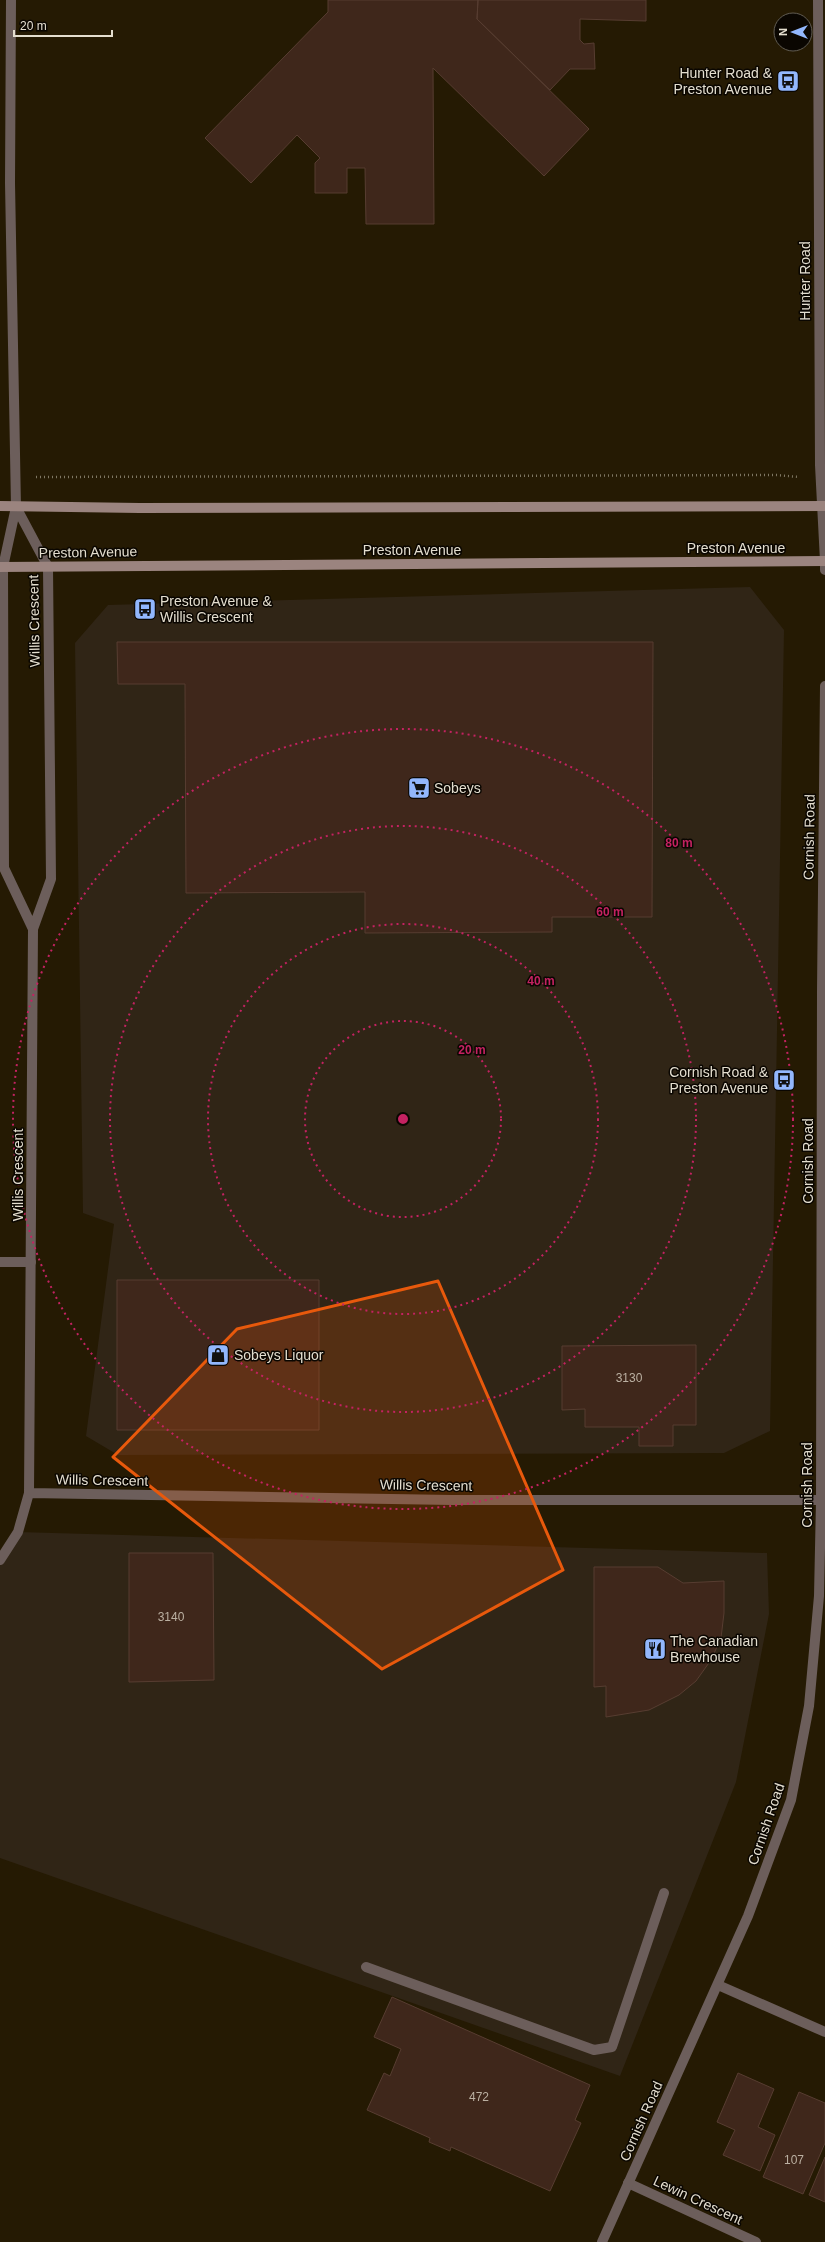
<svg xmlns="http://www.w3.org/2000/svg" width="825" height="2242" viewBox="0 0 825 2242" font-family="Helvetica,sans-serif">
<style>
.commercial{fill:#302516}
.building{fill:#3f271b;stroke:#573d31}
.lines{fill:none;stroke-linecap:round;stroke-linejoin:round}
.path{stroke:#7f7763;stroke-width:2.5;stroke-dasharray:1 3;stroke-linecap:butt}
.service{stroke:#6c5e5b;stroke-width:10}
.minor{stroke:#6c5e5b;stroke-width:10}
.tertiary{stroke:#6c5e5b;stroke-width:10}
.secondary{stroke:#9b847f;stroke-width:10}
.marked{fill:#e8590c;fill-opacity:0.2;stroke:#e8590c;stroke-width:3;stroke-linejoin:round}
.ring{fill:none;stroke:#c42261;stroke-width:2;stroke-dasharray:2 4}
.labels{text-anchor:middle;stroke-width:3;stroke-linejoin:round;paint-order:stroke}
.number-label{font-size:12px;fill:#bbb0a2}
.poi-label{font-size:14px;fill:#e4decf;stroke:#0a0601;text-anchor:start}
.street-label{font-size:14px;fill:#e4decf;stroke:#0a0601}
.centre{fill:#c42261;stroke:#0a0601;stroke-width:2}
.ring-label{font-size:12px;text-anchor:middle;font-weight:bold;fill:#c42261;stroke:#0a0601;stroke-width:3;stroke-linejoin:round;paint-order:stroke}
</style>
<rect width="100%" height="100%" fill="#251a03"/>
<path class="commercial" d="M 750,587 L 784,630 L 770,1431 L 724,1453 L 118,1455 L 86,1436 L 114,1224 L 83,1213 L 75,643 L 108,605 Z
M 18,1532 L 767,1553 L 769,1614 L 736,1782 L 620,2076 L 0,1858 L 0,1555 Z"/>
<path class="building" d="M 328,0 L 478,0 L 477,19 L 589,129 L 544,176 L 433,68 L 434,224 L 366,224 L 365,168 L 347,168 L 347,193 L 315,193 L 315,163 L 320,158 L 297,135 L 251,183 L 205,138 L 328,12 Z
M 478,0 L 646,0 L 646,21 L 580,19 L 580,40 L 584,44 L 594,43 L 595,69 L 570,69 L 550,90 L 477,19 Z
M 117,642 L 653,642 L 652,917 L 552,917 L 552,932 L 365,933 L 365,892 L 186,893 L 185,684 L 118,684 Z
M 117,1280 L 319,1280 L 319,1430 L 117,1430 Z
M 696,1345 L 696,1425 L 673,1425 L 673,1446 L 639,1446 L 639,1427 L 585,1427 L 585,1409 L 562,1410 L 562,1346 Z
M 129,1553 L 213,1553 L 214,1680 L 129,1682 Z
M 594,1567 L 658,1567 L 683,1583 L 724,1581 L 724,1613 L 721,1638 L 711,1660 L 696,1681 L 679,1695 L 649,1710 L 606,1717 L 606,1686 L 594,1687 Z
M 392,1997 L 590,2085 L 575,2120 L 581,2123 L 550,2191 L 451,2147 L 450,2151 L 429,2142 L 430,2138 L 367,2110 L 384,2073 L 390,2076 L 401,2049 L 374,2037 Z
M 738,2073 L 774,2089 L 758,2127 L 775,2135 L 760,2171 L 723,2155 L 735,2130 L 717,2122 Z
M 799,2092 L 825,2103 L 825,2143 L 803,2194 L 763,2177 Z
M 825,2157 L 825,2202 L 809,2195 Z"/>
<g class="lines">
<path class="path" d="M 36,477 L 776,475 L 799,477"/>
<path class="service" d="M 11,0 L 10,183 L 16,507
M 0,1262 L 31,1262
M 366,1967 L 594,2050 L 612,2047 L 664,1893
M 718,1985 L 825,2032"/>
<path class="minor" d="M 818,0 L 820,465 L 825,561
M 16,507 L 3,567 L 4,868 L 33,929
M 29,1493 L 452,1500 L 825,1500
M 0,1560 L 18,1532 L 29,1493 L 33,929 L 51,879 L 48,567 L 16,507
M 628,2183 L 756,2242"/>
<path class="tertiary" d="M 825,561 L 825,570
M 602,2242 L 748,1916 L 791,1800 L 809,1706 L 819,1596 L 821,1500 L 822,992 L 825,686"/>
<path class="secondary" d="M 0,506 L 140,508 L 825,506
M 0,567 L 825,561"/>
</g>
<path class="marked" d="M 438,1281 L 563,1570 L 382,1669 L 113,1457 L 237,1329 Z"/>
<g class="ring">
<circle cx="403" cy="1119" r="98"/>
<circle cx="403" cy="1119" r="195"/>
<circle cx="403" cy="1119" r="293"/>
<circle cx="403" cy="1119" r="390"/>
</g>
<defs>
<g id="bus-square" transform="scale(1.15)"><rect x="-9" y="-9" width="18" height="18" rx="4" fill="#92b7fd" stroke="#0a0601"/><path d="M-5-6H5V4H4V6H2V4H-2V6H-4V4H-5ZM-3.5-4V0h7V-4ZM-3.5 1.2v1.5H-2V1.2ZM2 1.2v1.5H3.5V1.2Z" fill="#111"/></g>
<g id="supermarket-square" transform="scale(1.15)"><rect x="-9" y="-9" width="18" height="18" rx="4" fill="#92b7fd" stroke="#0a0601"/><path d="M-6-5.5h2.5l.6 2H6L4.5 2H-2.5L-4.4-4H-6ZM-1.5 3.2a1.3 1.3 0 1 0 .1 0ZM3 3.2a1.3 1.3 0 1 0 .1 0Z" fill="#111"/></g>
<g id="shop-square" transform="scale(1.15)"><rect x="-9" y="-9" width="18" height="18" rx="4" fill="#92b7fd" stroke="#0a0601"/><path d="M-5-2.5h2.3a2.7 3.5 0 0 1 5.4 0H5L5.5 6h-11ZM-1.5-2.5h3a1.5 2.3 0 0 0-3 0Z" fill="#111"/></g>
<g id="restaurant-square" transform="scale(1.15)"><rect x="-9" y="-9" width="18" height="18" rx="4" fill="#92b7fd" stroke="#0a0601"/><path d="M-5-6h1v4h1v-4h1v4h1v-4h1v5L-1.5 .5V6h-2V.5L-5-1ZM5-6V6H3V1.5H1.5Q1.5-4 5-6Z" fill="#111"/></g>
</defs>
<g fill-rule="evenodd">
<use href="#bus-square" x="788" y="81"/>
<use href="#bus-square" x="145" y="609"/>
<use href="#supermarket-square" x="419" y="788"/>
<use href="#bus-square" x="784" y="1080"/>
<use href="#shop-square" x="218" y="1355"/>
<use href="#restaurant-square" x="655" y="1649"/>
</g>
<g class="labels">
<g class="number-label">
<text x="629" y="1382">3130</text>
<text x="171" y="1621">3140</text>
<text x="479" y="2101">472</text>
<text x="794" y="2164">107</text>
</g>
<g class="poi-label">
<text x="772" y="78" text-anchor="end">Hunter Road &amp;<tspan x="772" dy="16">Preston Avenue</tspan></text>
<text x="160" y="606">Preston Avenue &amp;<tspan x="160" dy="16">Willis Crescent</tspan></text>
<text x="434" y="793">Sobeys</text>
<text x="768" y="1077" text-anchor="end">Cornish Road &amp;<tspan x="768" dy="16">Preston Avenue</tspan></text>
<text x="234" y="1360">Sobeys Liquor</text>
<text x="670" y="1646">The Canadian<tspan x="670" dy="16">Brewhouse</tspan></text>
</g>
<g class="street-label">
<text transform="translate(805 281) rotate(-90)" y="5">Hunter Road</text>
<text x="736" y="553">Preston Avenue</text>
<text x="412" y="555">Preston Avenue</text>
<text transform="translate(88 552) rotate(-1)" y="5">Preston Avenue</text>
<text transform="translate(34 621) rotate(-91)" y="5">Willis Crescent</text>
<text transform="translate(809 837) rotate(-89)" y="5">Cornish Road</text>
<text transform="translate(808 1161) rotate(-90)" y="5">Cornish Road</text>
<text transform="translate(18 1175) rotate(-90)" y="5">Willis Crescent</text>
<text transform="translate(102 1480) rotate(1)" y="5">Willis Crescent</text>
<text transform="translate(426 1485) rotate(1)" y="5">Willis Crescent</text>
<text transform="translate(807 1485) rotate(-90)" y="5">Cornish Road</text>
<text transform="translate(766 1824) rotate(-71)" y="5">Cornish Road</text>
<text transform="translate(641 2121) rotate(-66)" y="5">Cornish Road</text>
<text transform="translate(698 2200) rotate(25)" y="5">Lewin Crescent</text>
</g>
</g>
<circle cx="403" cy="1119" r="6" class="centre"/>
<g class="ring-label">
<text x="679" y="847">80 m</text>
<text x="610" y="916">60 m</text>
<text x="541" y="985">40 m</text>
<text x="472" y="1054">20 m</text>
</g>
<g transform="translate(793 32) rotate(270)"><circle r="19" fill="#0a0601" stroke="#615c53"/>
<path d="M0-3L7 15L0 10L-7 15Z" fill="#92b7fd"/>
<text y="-6" font-size="11" font-weight="bold" text-anchor="middle" fill="#e4decf">N</text>
</g>
<path d="M14 30v6h98v-6" fill="none" stroke="#e4decf" stroke-width="2"/>
<text x="20" y="30" font-size="12" fill="#e4decf" stroke="#0a0601" stroke-width="3" paint-order="stroke">20 m</text>
</svg>
